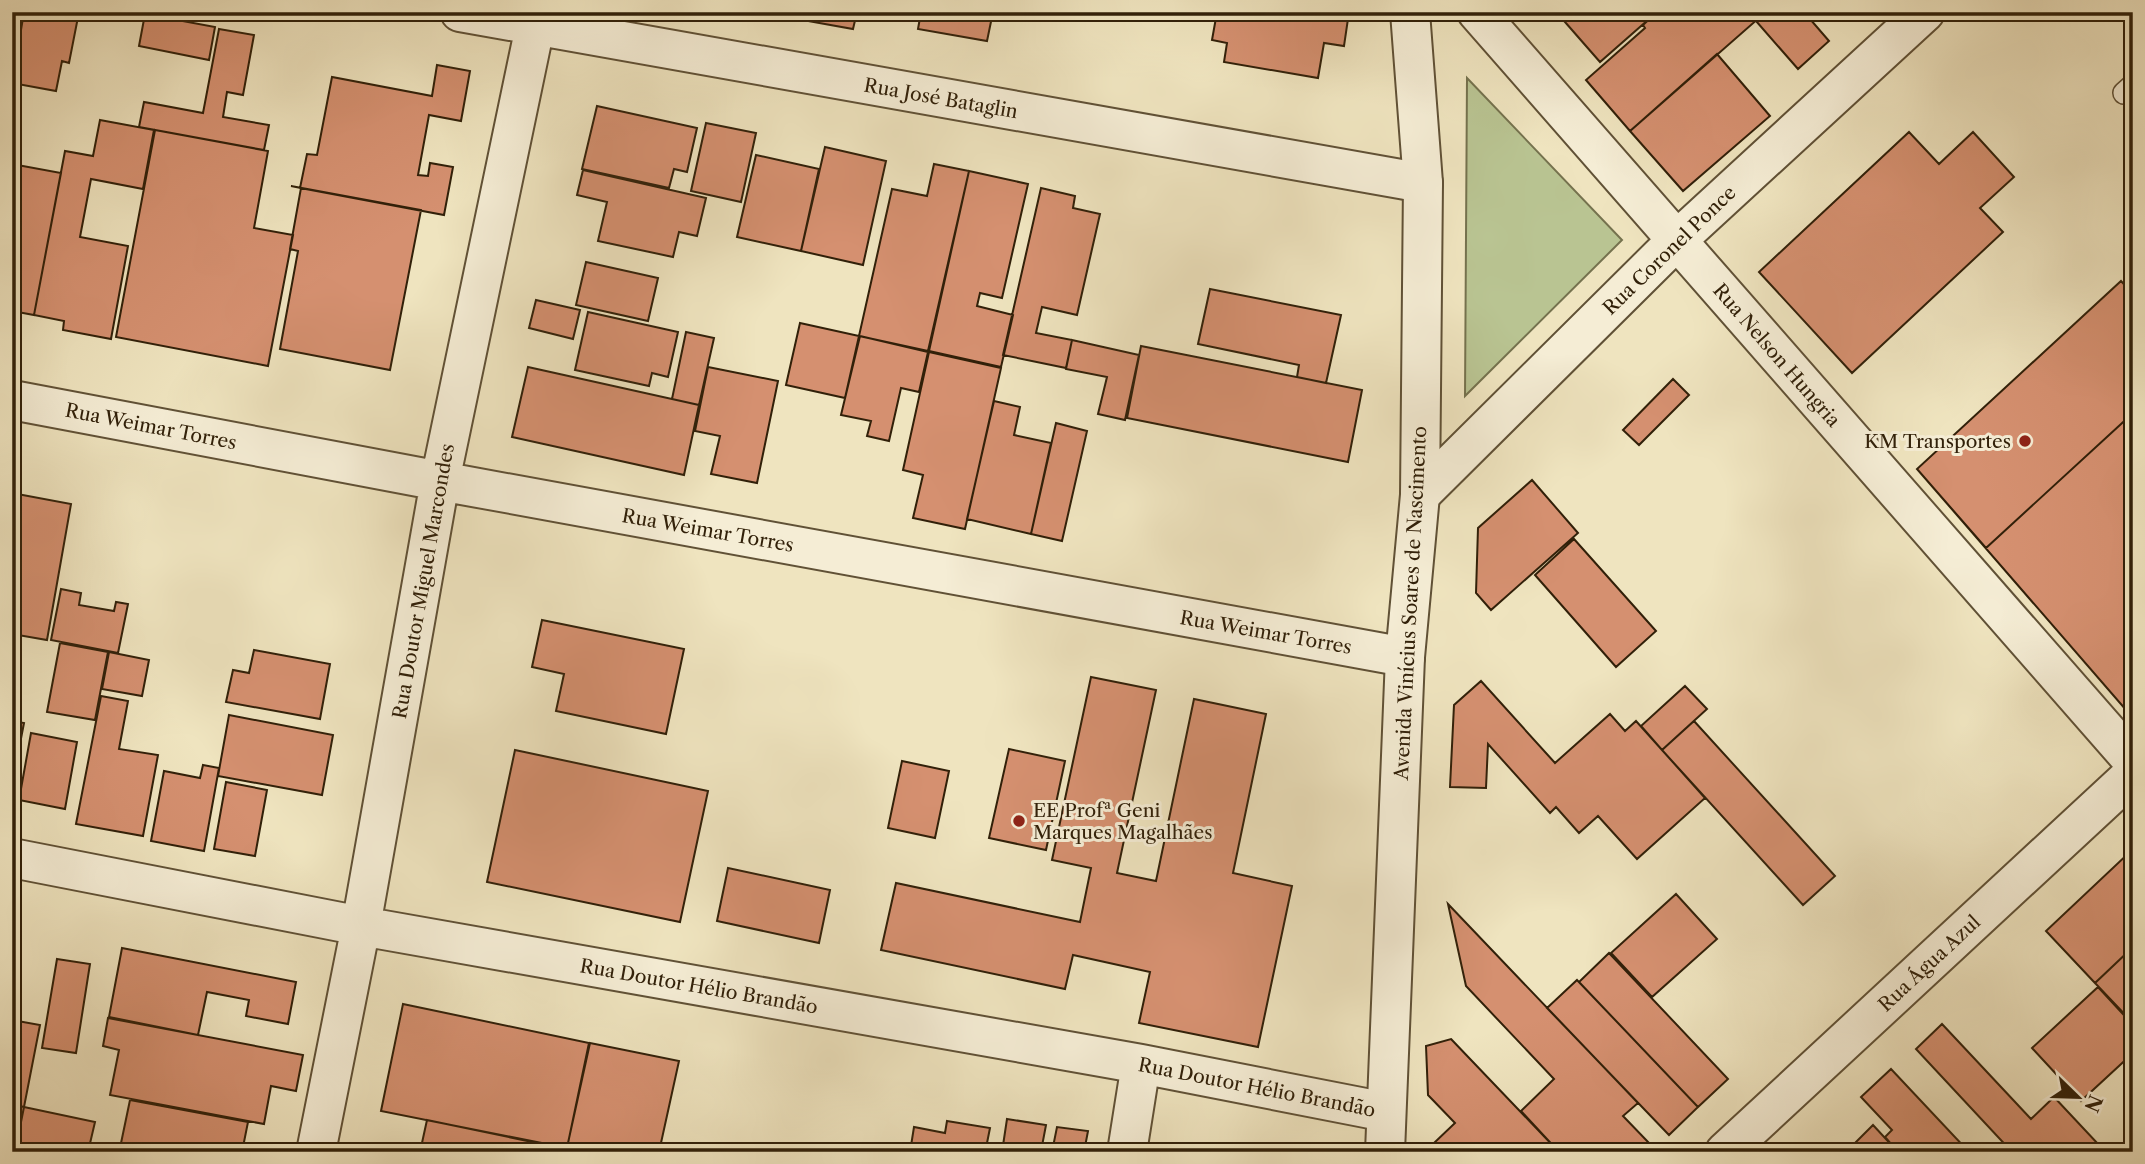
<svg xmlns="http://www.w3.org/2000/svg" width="2145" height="1164" viewBox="0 0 2145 1164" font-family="'Libre Caslon Text',serif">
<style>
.green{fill:#b9c492;stroke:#75724e;stroke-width:2}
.building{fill:#d59070;stroke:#312009;stroke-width:2}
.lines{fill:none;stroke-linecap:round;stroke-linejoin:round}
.service-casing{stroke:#605136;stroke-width:24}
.minor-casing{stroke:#605136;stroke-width:42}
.tertiary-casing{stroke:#605136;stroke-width:42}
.service{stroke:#f5edd5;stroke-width:21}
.minor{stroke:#f5edd5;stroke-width:38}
.tertiary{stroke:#f5edd5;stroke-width:38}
.poi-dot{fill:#8f2418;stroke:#f5edd5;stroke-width:2.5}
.labels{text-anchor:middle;stroke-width:6;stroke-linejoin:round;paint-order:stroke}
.street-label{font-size:19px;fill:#312009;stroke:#f5edd5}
.poi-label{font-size:19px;fill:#312009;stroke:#f5edd5;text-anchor:end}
</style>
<rect width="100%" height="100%" fill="#efe4bf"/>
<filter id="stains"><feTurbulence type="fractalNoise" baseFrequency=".00286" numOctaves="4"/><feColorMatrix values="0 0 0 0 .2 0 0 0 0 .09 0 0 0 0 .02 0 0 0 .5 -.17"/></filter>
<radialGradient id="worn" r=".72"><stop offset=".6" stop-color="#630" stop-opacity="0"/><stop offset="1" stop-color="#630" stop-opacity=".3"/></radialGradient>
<path class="green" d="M 1467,78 L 1622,240 L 1465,396 Z"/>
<path class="building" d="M 12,12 L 24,12 L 12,74 Z
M 24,12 L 79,12 L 69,63 L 62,61 L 56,91 L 12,83 Z
M 780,12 L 857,12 L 853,29 L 780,16 Z
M 888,12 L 922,12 L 920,19 Z
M 921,12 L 993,12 L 987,41 L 918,29 Z
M 1217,12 L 1349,12 L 1344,46 L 1324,43 L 1318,78 L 1224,62 L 1227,43 L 1212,40 Z
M 1576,12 L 1657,12 L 1600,62 L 1565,22 Z
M 1657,12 L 1754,12 L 1759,18 L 1630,131 L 1586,80 L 1645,28 L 1643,25 Z
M 1765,12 L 1804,12 L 1829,41 L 1798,69 L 1756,21 Z
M 145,14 L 215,27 L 209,60 L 139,46 Z
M 219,29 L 254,35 L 243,95 L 227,92 L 223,117 L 269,125 L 264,150 L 139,127 L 144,102 L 203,113 Z
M 1717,54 L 1770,116 L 1683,191 L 1630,131 Z
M 437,65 L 470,71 L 461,121 L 429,115 L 418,175 L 428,176 L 430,163 L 453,167 L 444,215 L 300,188 L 307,154 L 317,155 L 332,77 L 432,96 Z
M 597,106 L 697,128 L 687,172 L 674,169 L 669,188 L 582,169 Z
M 100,120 L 154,130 L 143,189 L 91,179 L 80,237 L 128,246 L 111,339 L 63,330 L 64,321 L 34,315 L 65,151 L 93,156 Z
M 706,123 L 756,133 L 741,202 L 691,191 Z
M 155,130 L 268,151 L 254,228 L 293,235 L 268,366 L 116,337 Z
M 1909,132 L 1939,164 L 1973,132 L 2014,177 L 1980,208 L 2003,232 L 1852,373 L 1759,272 Z
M 825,147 L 886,161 L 863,265 L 801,251 Z
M 756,155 L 819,169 L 801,251 L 737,237 Z
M 12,164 L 61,173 L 34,315 L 12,311 Z
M 934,164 L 969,171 L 928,351 L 859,336 L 892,189 L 927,196 Z
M 583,170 L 706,198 L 697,236 L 679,232 L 673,257 L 598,241 L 607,202 L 577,195 Z
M 969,171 L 1028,184 L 1002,298 L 980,293 L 977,306 L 1013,315 L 1001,367 L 929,351 Z
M 291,186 L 421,210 L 390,370 L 280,349 L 298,251 L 290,249 L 301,188 Z
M 1041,188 L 1075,196 L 1073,208 L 1100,214 L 1077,315 L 1042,307 L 1036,333 L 1072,340 L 1066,368 L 1003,355 Z
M 586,262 L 658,278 L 648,321 L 576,305 Z
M 2121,281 L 2133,294 L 2133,718 L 1917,469 Z
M 2121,281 L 2133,294 L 2133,413 L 1986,548 L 1917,469 Z
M 1210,289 L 1341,315 L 1326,383 L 1297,377 L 1299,365 L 1198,344 Z
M 536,300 L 580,310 L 573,339 L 529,328 Z
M 588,312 L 678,332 L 668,377 L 652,373 L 649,386 L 575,370 Z
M 800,323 L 859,336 L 845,398 L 786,385 Z
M 686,332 L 714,338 L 699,405 L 672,399 Z
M 860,336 L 928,352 L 919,392 L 901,388 L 889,441 L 867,436 L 871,421 L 841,415 Z
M 1072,340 L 1139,355 L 1125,420 L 1098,414 L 1107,377 L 1066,369 Z
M 1141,346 L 1362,390 L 1348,462 L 1127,418 Z
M 929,352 L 1001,368 L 965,529 L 913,518 L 923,475 L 903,470 Z
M 528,367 L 699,405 L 684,475 L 512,437 Z
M 708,367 L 778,381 L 757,483 L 711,474 L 720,436 L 695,431 Z
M 1673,379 L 1689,395 L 1639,445 L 1623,430 Z
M 994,401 L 1020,407 L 1014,435 L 1051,443 L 1031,534 L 967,519 Z
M 1056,423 L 1087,431 L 1062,541 L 1031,534 Z
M 1532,480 L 1578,533 L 1491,610 L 1476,593 L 1478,528 Z
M 12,493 L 71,504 L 47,640 L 12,634 Z
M 1574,539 L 1656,631 L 1616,667 L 1535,575 Z
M 61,589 L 81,593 L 79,605 L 114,611 L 116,602 L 128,604 L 118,653 L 51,640 Z
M 542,620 L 684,649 L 666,734 L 556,711 L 564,674 L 532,667 Z
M 60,643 L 108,652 L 95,720 L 47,712 Z
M 254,650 L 330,664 L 320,719 L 226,702 L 233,670 L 249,673 Z
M 109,652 L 149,660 L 142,696 L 102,689 Z
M 1091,677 L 1156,690 L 1117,873 L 1156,881 L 1194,699 L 1266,714 L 1233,873 L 1292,886 L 1258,1047 L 1139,1023 L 1150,972 L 1073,955 L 1065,989 L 881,950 L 896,883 L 1080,922 L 1091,868 L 1052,860 Z
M 1481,681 L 1555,763 L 1610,714 L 1625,731 L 1636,721 L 1705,798 L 1637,859 L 1598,816 L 1579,833 L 1556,807 L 1550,813 L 1488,744 L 1486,788 L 1450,787 L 1454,705 Z
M 1685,686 L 1707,709 L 1662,750 L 1641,726 Z
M 101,696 L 128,701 L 119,749 L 158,755 L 143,836 L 76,824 Z
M 229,715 L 333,735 L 322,795 L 218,776 Z
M 12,721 L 24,723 L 12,785 Z
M 1694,721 L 1835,876 L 1803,905 L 1662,750 Z
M 31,733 L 77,742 L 65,809 L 19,800 Z
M 1009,749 L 1065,761 L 1046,850 L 989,838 Z
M 515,750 L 708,791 L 680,922 L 487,882 Z
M 902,761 L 949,771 L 935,838 L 888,828 Z
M 203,765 L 219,768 L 204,851 L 151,841 L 164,771 L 200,778 Z
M 226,782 L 267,790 L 255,856 L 214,849 Z
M 2133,849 L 2133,947 L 2095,983 L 2046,931 Z
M 728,868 L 830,890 L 819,943 L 717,921 Z
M 1676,894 L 1717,939 L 1652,997 L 1611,953 Z
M 1448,904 L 1638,1103 L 1623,1116 L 1651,1145 L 1645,1152 L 1559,1152 L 1521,1111 L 1554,1079 L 1466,986 Z
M 2133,947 L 2133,1023 L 2095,983 Z
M 122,948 L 296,982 L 288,1024 L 246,1016 L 249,1000 L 207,992 L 198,1035 L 109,1017 Z
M 1609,953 L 1728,1079 L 1698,1107 L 1579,982 Z
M 57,959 L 90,964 L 76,1053 L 42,1048 Z
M 1577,980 L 1698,1107 L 1669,1135 L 1547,1008 Z
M 2098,987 L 2133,1025 L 2133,1053 L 2081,1101 L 2032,1048 Z
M 403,1004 L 589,1043 L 567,1148 L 381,1111 Z
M 108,1018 L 303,1055 L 296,1091 L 271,1086 L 264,1124 L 110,1095 L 119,1050 L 103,1046 Z
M 12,1020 L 40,1025 L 24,1107 L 12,1104 Z
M 1942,1024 L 2031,1119 L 2054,1097 L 2099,1145 L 2092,1152 L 2012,1152 L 1916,1049 Z
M 1451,1039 L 1559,1152 L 1443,1152 L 1434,1143 L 1455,1123 L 1428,1095 L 1426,1046 Z
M 590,1043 L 679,1061 L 659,1152 L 566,1152 Z
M 1891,1069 L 1969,1152 L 1898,1152 L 1885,1137 L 1892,1130 L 1861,1097 Z
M 130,1100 L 248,1122 L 242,1152 L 142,1152 L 120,1148 Z
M 12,1105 L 24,1107 L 15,1152 L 12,1152 Z
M 24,1107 L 95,1122 L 88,1152 L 74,1152 L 50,1147 L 49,1152 L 15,1152 Z
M 1007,1119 L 1046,1125 L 1042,1146 L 1053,1147 L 1057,1127 L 1088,1131 L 1084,1152 L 1002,1152 Z
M 427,1120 L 566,1149 L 565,1152 L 420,1152 Z
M 947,1121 L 990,1128 L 987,1143 L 1001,1146 L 1000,1152 L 910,1152 L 914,1127 L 945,1133 Z
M 1873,1125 L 1898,1152 L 1854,1152 L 1850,1148 Z"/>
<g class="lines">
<g class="service-casing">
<path id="service" d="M 2124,93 L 2133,85"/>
</g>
<g class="minor-casing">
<path id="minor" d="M 460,12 L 1423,183
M 1477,12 L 2133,761
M 12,400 L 440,481 L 1405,657
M 1420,495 L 1677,240 L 1925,12
M 12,858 L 361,926 L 1141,1064 L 1386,1112
M 316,1152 L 361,926 L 440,481 L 538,12
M 1127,1152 L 1141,1064
M 1725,1152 L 2133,774"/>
</g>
<g class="tertiary-casing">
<path id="tertiary" d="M 1385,1152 L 1405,657 L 1420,495 L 1423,183 L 1410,12"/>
</g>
<use href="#service" class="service"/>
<use href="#minor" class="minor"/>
<use href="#tertiary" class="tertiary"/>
</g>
<g class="poi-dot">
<circle cx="2025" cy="441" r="7"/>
<circle cx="1019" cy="821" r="7"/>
</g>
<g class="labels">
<g class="street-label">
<text transform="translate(941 98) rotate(10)" y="7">Rua José Bataglin</text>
<text transform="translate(1669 250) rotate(-44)" y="7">Rua Coronel Ponce</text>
<text transform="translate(1777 355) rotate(49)" y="7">Rua Nelson Hungria</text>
<text transform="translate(151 426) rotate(11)" y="7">Rua Weimar Torres</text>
<text transform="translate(708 530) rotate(10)" y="7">Rua Weimar Torres</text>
<text transform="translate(423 581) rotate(-80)" y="7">Rua Doutor Miguel Marcondes</text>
<text transform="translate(1410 603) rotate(-87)" y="7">Avenida Vinícius Soares de Nascimento</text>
<text transform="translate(1266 632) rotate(10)" y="7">Rua Weimar Torres</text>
<text transform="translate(1929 963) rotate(-43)" y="7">Rua Água Azul</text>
<text transform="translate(699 986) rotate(10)" y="7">Rua Doutor Hélio Brandão</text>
<text transform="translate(1257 1087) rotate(11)" y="7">Rua Doutor Hélio Brandão</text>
</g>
<g class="poi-label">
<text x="2011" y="448">KM Transportes</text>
<text x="1033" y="817" text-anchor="start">EE Profª Geni<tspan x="1033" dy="22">Marques Magalhães</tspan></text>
</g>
</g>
<rect width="2145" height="1164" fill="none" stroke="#efe4bf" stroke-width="42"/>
<rect x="14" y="14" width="2117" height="1136" fill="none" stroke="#312009" stroke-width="3.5"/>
<rect x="21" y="21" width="2103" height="1122" fill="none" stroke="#312009" stroke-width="2"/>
<g transform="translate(2078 1097) rotate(113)" stroke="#f5edd5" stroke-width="5" paint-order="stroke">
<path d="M0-5L12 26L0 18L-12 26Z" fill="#312009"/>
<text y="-10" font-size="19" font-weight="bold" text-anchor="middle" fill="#312009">N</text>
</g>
<rect width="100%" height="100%" filter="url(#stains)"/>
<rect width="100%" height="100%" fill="url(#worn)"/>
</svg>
